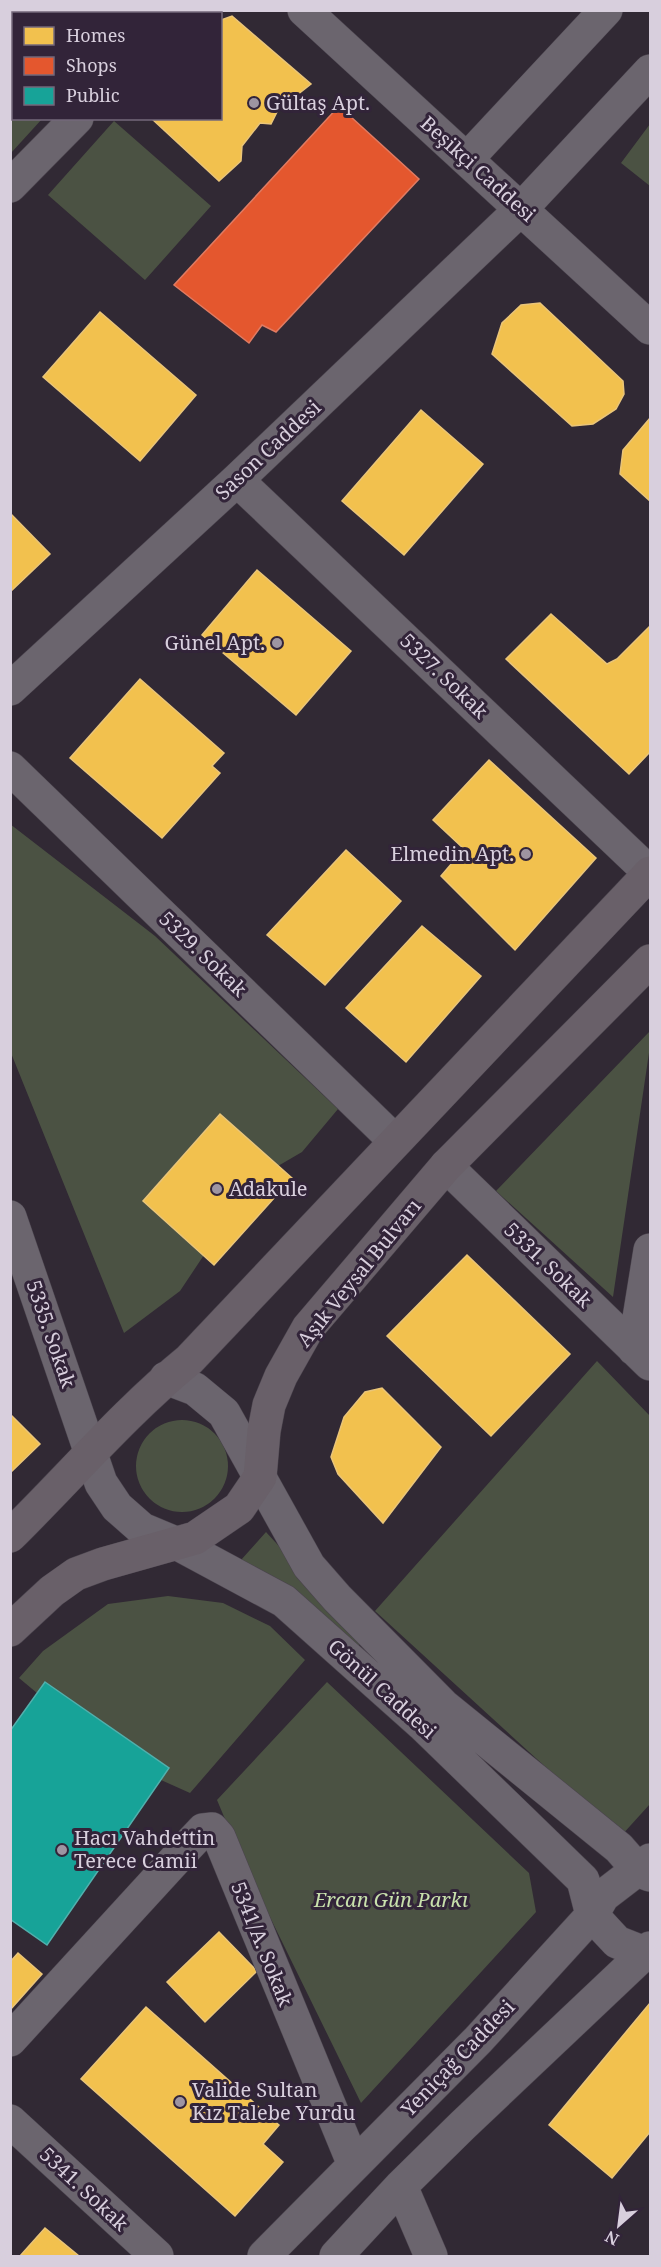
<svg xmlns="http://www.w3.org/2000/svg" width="661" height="2267" viewBox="0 0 661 2267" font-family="'Noto Serif',serif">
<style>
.green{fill:#4b5243}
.homes{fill:#f2c14e;stroke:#eac579;stroke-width:1.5}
.shops{fill:#e4572e;stroke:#e07b62;stroke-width:1.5}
.public{fill:#17a398;stroke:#51b0ad;stroke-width:1.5}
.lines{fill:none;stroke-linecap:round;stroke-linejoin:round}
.minor-casing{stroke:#4b444e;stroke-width:34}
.major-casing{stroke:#4b444e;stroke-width:34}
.minor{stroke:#6b656e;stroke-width:33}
.major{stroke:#696069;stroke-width:33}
.poi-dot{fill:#9e95a2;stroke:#322439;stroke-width:2}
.labels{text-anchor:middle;stroke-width:6;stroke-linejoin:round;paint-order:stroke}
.poi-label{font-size:20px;fill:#d8cfdd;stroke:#322439;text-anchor:start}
.street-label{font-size:20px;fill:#d8cfdd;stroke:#322439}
.park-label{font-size:20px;font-style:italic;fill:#c8e1ac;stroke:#322439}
</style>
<rect width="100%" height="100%" fill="#312934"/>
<path class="green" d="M 20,11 L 136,11 L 133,14 L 23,14 Z
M 11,37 L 14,40 L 14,118 L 42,119 L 11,153 Z
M 114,121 L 211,206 L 145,280 L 48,195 Z
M 650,124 L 650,186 L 621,163 Z
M 10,824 L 155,936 L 338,1109 L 302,1152 L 278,1166 L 220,1114 L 143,1200 L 204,1255 L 180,1291 L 124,1333 L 11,1053 Z
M 650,1031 L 650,1046 L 613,1297 L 496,1191 Z
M 597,1361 L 650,1416 L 650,1804 L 621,1836 L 375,1611 Z
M136 1466a46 46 0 1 1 92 0a46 46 0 1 1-92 0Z
M 266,1532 L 365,1640 L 356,1647 L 241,1560 Z
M 168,1596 L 223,1603 L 270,1626 L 305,1660 L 190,1793 L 161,1780 L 169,1768 L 45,1682 L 37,1693 L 19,1678 L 43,1651 L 108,1604 Z
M 327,1682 L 529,1873 L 536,1912 L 361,2103 L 243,1862 L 217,1800 Z"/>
<path class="homes" d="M 232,16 L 311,84 L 278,110 L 271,124 L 260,123 L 242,146 L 241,161 L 219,181 L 151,118 L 220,118 L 221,20 Z
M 540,303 L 623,381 L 624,394 L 616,409 L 593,424 L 572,426 L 492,354 L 502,323 L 521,305 Z
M 100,312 L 196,395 L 140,461 L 43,377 Z
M 421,410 L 483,464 L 404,555 L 342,501 Z
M 650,418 L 650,501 L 620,474 L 623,450 Z
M 10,513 L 50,554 L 10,592 Z
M 257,570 L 351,651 L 296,715 L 202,635 Z
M 551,614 L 607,664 L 617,659 L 650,626 L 650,752 L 629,774 L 506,659 Z
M 140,679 L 224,753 L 212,766 L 220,773 L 162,838 L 70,758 Z
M 489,760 L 596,858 L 515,950 L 441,876 L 464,849 L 433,820 Z
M 346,850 L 401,901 L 325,985 L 267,935 Z
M 422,926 L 481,976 L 406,1062 L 346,1008 Z
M 220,1114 L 292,1178 L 214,1265 L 143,1201 Z
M 467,1255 L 570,1354 L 491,1436 L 387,1336 Z
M 382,1388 L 441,1447 L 383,1523 L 338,1474 L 331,1457 L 344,1417 L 365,1392 Z
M 10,1414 L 40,1444 L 10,1473 Z
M 219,1932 L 257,1971 L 205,2022 L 167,1982 Z
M 18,1953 L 42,1974 L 10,2010 L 10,1962 Z
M 650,2003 L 650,2132 L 612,2178 L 549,2125 Z
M 146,2007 L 279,2125 L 263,2144 L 283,2162 L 235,2216 L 81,2079 Z
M 45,2228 L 79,2256 L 20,2256 Z"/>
<path class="shops" d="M 339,106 L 419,179 L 276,332 L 262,325 L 249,343 L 174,285 Z"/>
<path class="public" d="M 45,1682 L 169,1768 L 47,1945 L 10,1919 L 10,1731 Z"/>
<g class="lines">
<g class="minor-casing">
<path id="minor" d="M 304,10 L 650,328
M 175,14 L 177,10
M 10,18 L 14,21
M 467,159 L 606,10
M 10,186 L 77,118
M 237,480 L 650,873
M 10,689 L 237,480 L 522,208 L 650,71
M 10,768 L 395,1141
M 446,1166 L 650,1364
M 10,1217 L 101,1483 L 117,1507 L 142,1529 L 178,1544 L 284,1601 L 423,1725 L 583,1880 L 592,1915 L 603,1927 L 617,1942 L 650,1955
M 634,1349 L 650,1250
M 166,1378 L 195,1389 L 224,1413 L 309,1566 L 337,1598 L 444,1706 L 619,1848 L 639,1871 L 650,1875
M 10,2040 L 186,1848 L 203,1830 L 212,1829 L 219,1837 L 354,2165
M 10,2121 L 157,2256
M 401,2186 L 431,2256
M 264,2256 L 478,2040 L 592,1915 L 603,1896 L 650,1860
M 336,2256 L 401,2186 L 463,2125 L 650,1948"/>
</g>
<g class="major-casing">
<path id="major" d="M 10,1536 C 70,1477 124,1413 189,1360 L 650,873
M 10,1630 L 52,1591 L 76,1574 L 103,1564 L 195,1538 L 239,1508 L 260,1477 L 264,1431 L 269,1405 L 281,1376 L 308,1328 L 446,1166 L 650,961"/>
</g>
<use href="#minor" class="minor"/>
<use href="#major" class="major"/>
</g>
<g class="poi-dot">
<circle cx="254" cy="103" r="6"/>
<circle cx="277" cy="643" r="6"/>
<circle cx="526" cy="854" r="6"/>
<circle cx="217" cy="1189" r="6"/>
<circle cx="62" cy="1850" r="6"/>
<circle cx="180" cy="2102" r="6"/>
</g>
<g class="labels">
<g class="poi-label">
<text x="266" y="110">Gültaş Apt.</text>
<text x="265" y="650" text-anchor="end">Günel Apt.</text>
<text x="514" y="861" text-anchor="end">Elmedin Apt.</text>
<text x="229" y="1196">Adakule</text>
<text x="74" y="1845">Hacı Vahdettin<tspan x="74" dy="23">Terece Camii</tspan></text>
<text x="192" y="2097">Valide Sultan<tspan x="192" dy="23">Kız Talebe Yurdu</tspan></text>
</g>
<g class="street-label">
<text transform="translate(478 169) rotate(42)" y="7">Beşikçi Caddesi</text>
<text transform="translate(268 450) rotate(-43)" y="7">Sason Caddesi</text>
<text transform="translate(444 676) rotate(44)" y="7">5327. Sokak</text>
<text transform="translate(203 954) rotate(44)" y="7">5329. Sokak</text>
<text transform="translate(548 1265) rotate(44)" y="7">5331. Sokak</text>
<text transform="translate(359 1273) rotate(-51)" y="7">Aşık Veysal Bulvarı</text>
<text transform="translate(51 1334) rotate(71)" y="7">5335. Sokak</text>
<text transform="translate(382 1689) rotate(42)" y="7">Gönül Caddesi</text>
<text transform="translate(262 1944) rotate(68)" y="7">5341/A. Sokak</text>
<text transform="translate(458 2058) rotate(-46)" y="7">Yeniçağ Caddesi</text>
<text transform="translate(84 2189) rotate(43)" y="7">5341. Sokak</text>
</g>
<g class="park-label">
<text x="391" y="1907">Ercan Gün Parkı</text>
</g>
</g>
<rect width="661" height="2267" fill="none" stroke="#d8cfdd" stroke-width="24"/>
<rect x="12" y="12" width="210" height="108" fill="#322439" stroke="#74687b" stroke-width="1.5"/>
<rect x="24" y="27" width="30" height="18" fill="#f2c14e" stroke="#74687b" stroke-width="1.5"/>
<text x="66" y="42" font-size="18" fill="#d8cfdd">Homes</text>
<rect x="24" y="57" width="30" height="18" fill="#e4572e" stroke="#74687b" stroke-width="1.5"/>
<text x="66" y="72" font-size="18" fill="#d8cfdd">Shops</text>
<rect x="24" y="87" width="30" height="18" fill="#17a398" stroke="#74687b" stroke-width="1.5"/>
<text x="66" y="102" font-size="18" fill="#d8cfdd">Public</text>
<g transform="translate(619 2225) rotate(208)" stroke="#322439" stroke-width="4.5" paint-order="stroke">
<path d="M0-4.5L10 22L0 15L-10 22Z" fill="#d8cfdd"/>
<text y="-9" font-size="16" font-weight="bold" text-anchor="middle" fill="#d8cfdd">N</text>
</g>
</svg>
